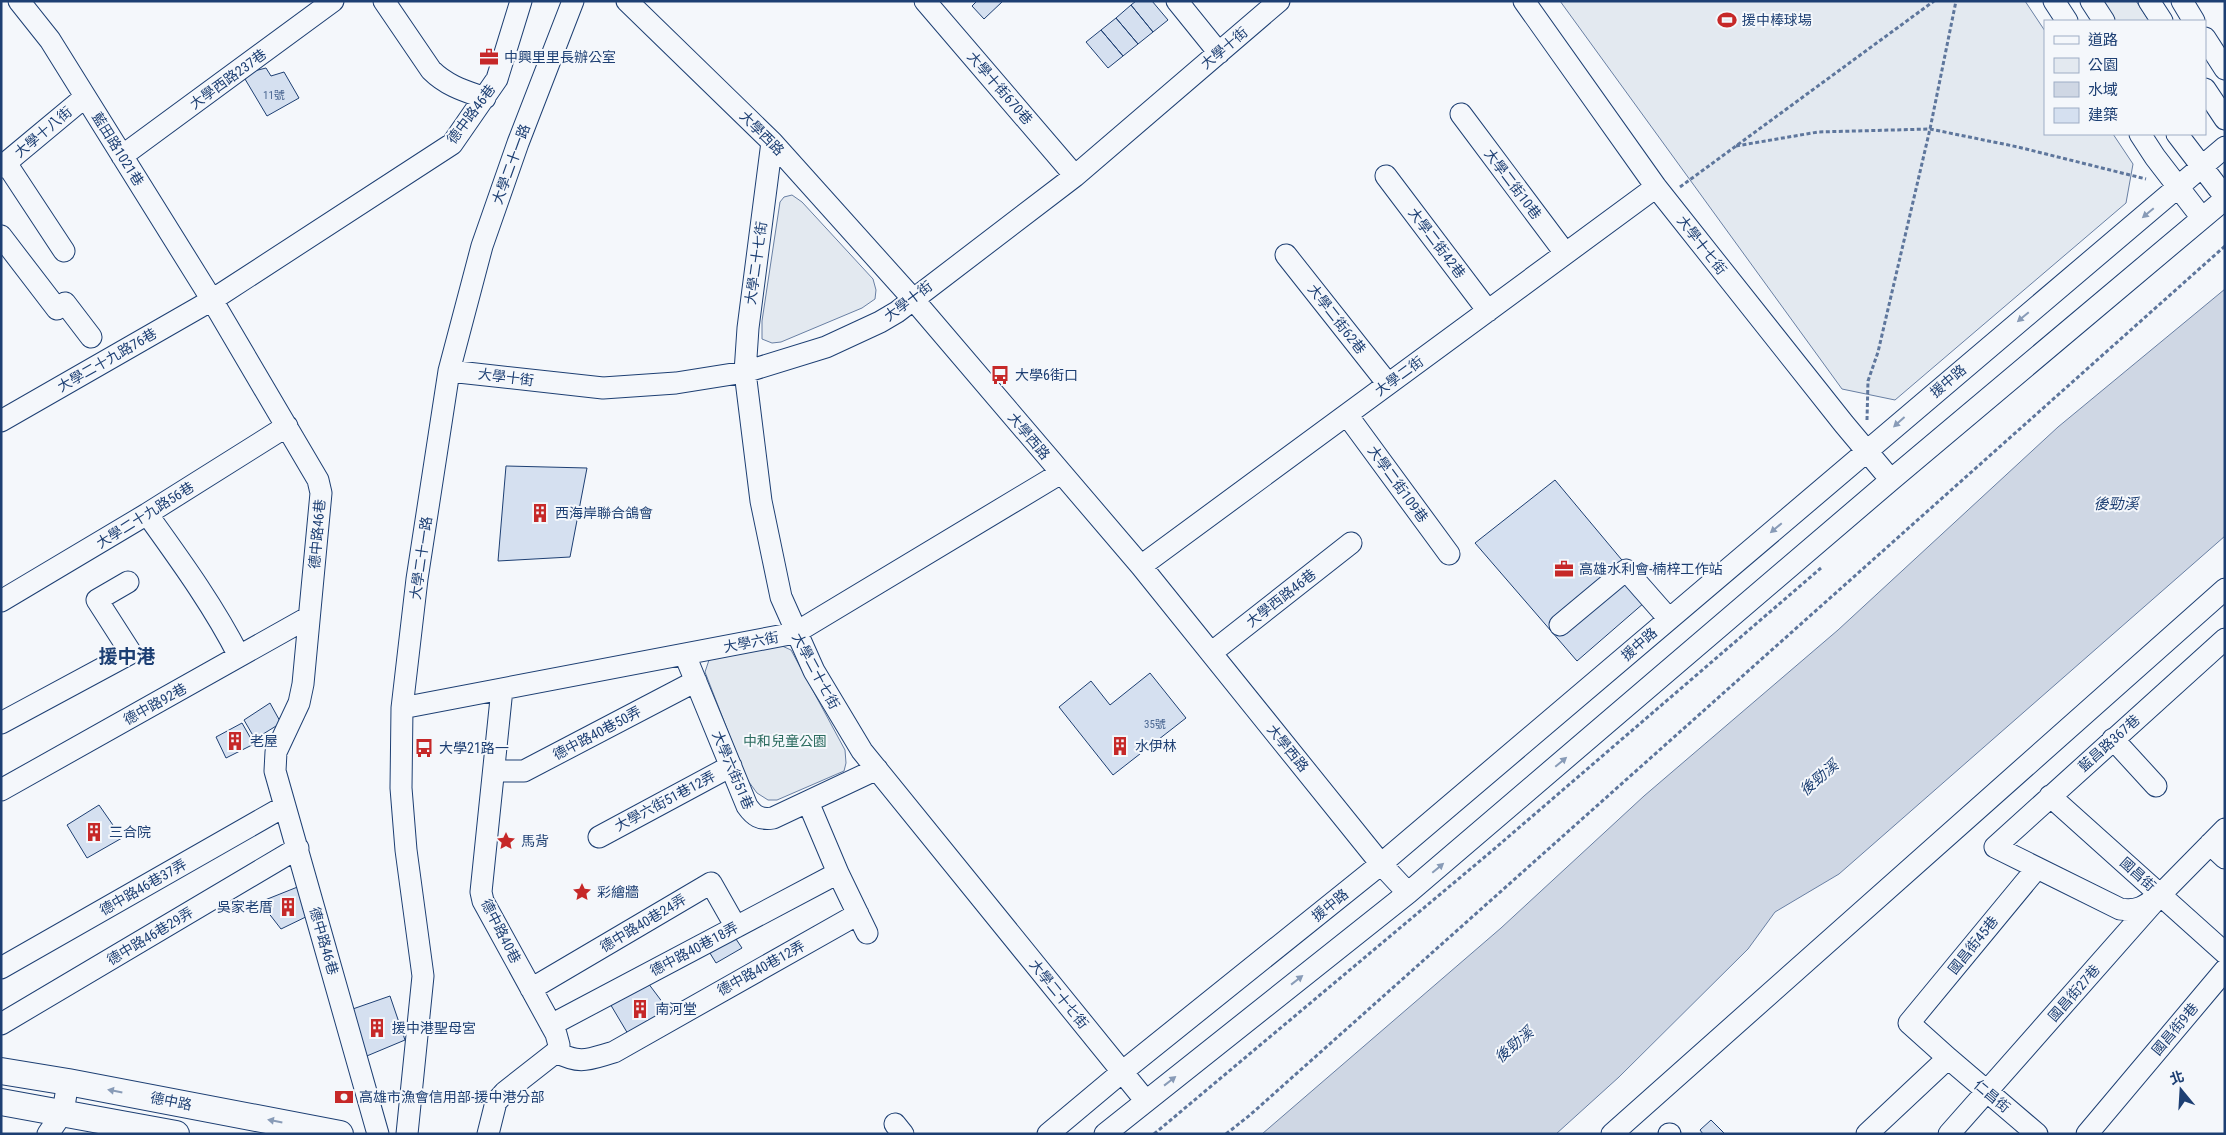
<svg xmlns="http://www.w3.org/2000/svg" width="2226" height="1135" viewBox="0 0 2226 1135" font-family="'Roboto Condensed','Noto Sans TC',sans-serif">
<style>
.green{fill:#e3e9f0;stroke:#687fa3}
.water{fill:#cfd7e4;stroke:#687fa3}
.building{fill:#d5e0f0;stroke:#1d3f73}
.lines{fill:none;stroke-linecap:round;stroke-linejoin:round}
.minor-casing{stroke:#1d3f73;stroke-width:23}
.major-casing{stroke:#1d3f73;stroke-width:28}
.path{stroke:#5e769c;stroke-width:3;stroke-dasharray:4 2.5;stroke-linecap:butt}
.minor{stroke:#f4f7fb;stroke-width:21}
.major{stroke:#f4f7fb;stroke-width:26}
.oneway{fill:#889bb7}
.labels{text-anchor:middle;stroke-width:4;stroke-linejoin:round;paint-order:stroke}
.number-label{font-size:11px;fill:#4b6792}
.poi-label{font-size:14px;fill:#1d3f73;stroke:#f4f7fb;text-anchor:start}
.street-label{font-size:14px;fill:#1d3f73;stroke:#f4f7fb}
.park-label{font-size:14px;fill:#2c6c60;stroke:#f4f7fb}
.water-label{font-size:15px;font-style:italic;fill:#1d3f73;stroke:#f4f7fb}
.district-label{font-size:19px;font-weight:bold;fill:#1d3f73;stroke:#f4f7fb}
</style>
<rect width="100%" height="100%" fill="#f4f7fb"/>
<path class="green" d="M 1560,1 L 2025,1 L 2045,31 L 2045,134 L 2113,134 L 2133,164 L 2126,203 L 1895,400 L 1842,389 Z
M 2097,1 L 2136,1 L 2149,21 L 2110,21 Z
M 792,195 L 802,202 L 873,279 L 876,290 L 875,299 L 862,308 L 781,342 L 772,343 L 762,339 L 762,321 L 780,202 L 784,197 Z
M 780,645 L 791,650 L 845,750 L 846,763 L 844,771 L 777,800 L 768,800 L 757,793 L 746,778 L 705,672 L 709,660 Z"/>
<path class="water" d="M 2225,289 L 2225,536 L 1839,874 L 1775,912 L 1748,949 L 1619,1077 L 1556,1134 L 1262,1134 L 1501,928 L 1644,796 L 1838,630 L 2058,427 Z"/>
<path class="building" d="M 977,1 L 1003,1 L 984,19 L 972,6 Z
M 1136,1 L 1152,1 L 1168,20 L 1153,32 L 1131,5 Z
M 1131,5 L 1153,32 L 1138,44 L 1116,18 Z
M 1116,18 L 1138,44 L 1123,56 L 1101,30 Z
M 1101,30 L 1123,56 L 1108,68 L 1086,42 Z
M 266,68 L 271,76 L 284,72 L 299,98 L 267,116 L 242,74 Z
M 506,466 L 587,468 L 570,557 L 498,561 Z
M 1555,480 L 1652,596 L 1577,661 L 1475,543 Z
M 1150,673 L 1186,718 L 1113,775 L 1059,707 L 1091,681 L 1110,705 Z
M 270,703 L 281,723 L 255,739 L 244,720 Z
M 242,723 L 254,744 L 226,758 L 216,737 Z
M 99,805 L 122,838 L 87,858 L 67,825 Z
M 300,886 L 316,912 L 281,929 L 260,902 Z
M 730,930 L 742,948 L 716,963 L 705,945 Z
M 645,979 L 672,1015 L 631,1039 L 609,1002 Z
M 390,996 L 405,1040 L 362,1058 L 347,1011 Z
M 1711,1120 L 1725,1134 L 1703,1134 L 1700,1130 Z"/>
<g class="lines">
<g class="minor-casing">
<path id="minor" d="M 19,1 L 50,40 L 212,300 L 318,480 L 321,493 L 303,684 L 299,703 L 276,752 L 275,771 L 378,1134
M 384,1 L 431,70 C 447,86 465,91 485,98
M 627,1 L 772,142 L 913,299 L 1141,566 L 1381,864 L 1408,893
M 925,1 L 1075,176
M 1177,1 L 1219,53
M 1524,1 L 1656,187 L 1844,424 L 1891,480
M 2054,1 L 2067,21
M 2091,1 L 2104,21
M 2149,1 L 2162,21
M 2182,1 L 2194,21
M 2205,38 L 2225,69
M 2205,89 L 2225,119
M 1461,114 L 1565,253
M 2140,134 L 2155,157 L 2202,218
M 2177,134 L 2225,197
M 772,142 L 748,328 L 745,372 L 761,501 L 781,597 L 814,671 L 862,751 L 1145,1100
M 122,156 L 333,1
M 6,163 L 64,251
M 1,167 L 85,97
M 1386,176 L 1488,311
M 1,236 L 57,309 L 65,303 L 91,337
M 1286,255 L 1388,384
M 449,371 L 603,388 L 676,383 L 745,372 L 826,347 L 880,322 L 897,312 L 1075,176 L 1279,1
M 1347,415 L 1449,554
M 1,421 L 212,300 L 452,144 L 497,79 L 521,1
M 147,514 C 180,560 213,605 239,656
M 1141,566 L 1656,187
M 1,601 L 147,514 L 287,426
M 1560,625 L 1626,570 L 1669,619
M 1211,653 L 1351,543
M 685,655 L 747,806 C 754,816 760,820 773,818 L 877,769
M 402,708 L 795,633 L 1061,473
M 1,723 L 131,653 L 97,600 L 128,582
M 2113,739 L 2156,786
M 495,771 L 524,771 L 696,681
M 1,790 L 309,617
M 2050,796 L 2225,953
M 808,802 L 838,873 L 867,933
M 599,837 L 731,766
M 2210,844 L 2225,858
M 2161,894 C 2146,905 2140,912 2120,909 L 1995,847 L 2225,639
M 1,968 L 285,806
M 531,989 L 711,883 L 736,927
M 1,1024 L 298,848
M 551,1025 L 838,873
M 556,1052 C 581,1065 589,1059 614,1052 L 858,914
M 895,1124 L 903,1134
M 48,1134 L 63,1112 L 68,1082
M 407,1134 L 423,976 L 406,850 L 401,788 L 402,708 L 417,579 L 449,371 L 482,246 L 518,143 L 573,1
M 488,1134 L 496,1102 L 505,1092 L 556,1052 L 559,1045 L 556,1034 L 483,901 L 481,892 L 502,689
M 1048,1134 L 1122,1072 L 1381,864 L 2225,147
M 1105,1134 L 1408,893 L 1891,480 L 2225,199
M 1612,1134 L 2225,589
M 1669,1134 L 1670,1134
M 1867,1134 L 1948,1058
M 1949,1134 L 2161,894 L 2225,829
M 2037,1134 L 1948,1058 L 1909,1023 L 2037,868
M 2087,1134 L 2225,970"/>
</g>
<g class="major-casing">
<path id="major" d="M 1,1071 L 68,1082 L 340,1134
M 1,1102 L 176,1134"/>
</g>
<path class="path" d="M 1736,146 L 1818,132 L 1930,129 L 2018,147 L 2146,179
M 1680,187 L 1934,1
M 1867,420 L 1868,381 L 1878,352 L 1930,129 L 1956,1
M 1154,1134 L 1493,850 L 1821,568
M 1226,1134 L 1250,1115 L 2225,246"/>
<use href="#minor" class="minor"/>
<use href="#major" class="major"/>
</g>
<defs><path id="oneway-solid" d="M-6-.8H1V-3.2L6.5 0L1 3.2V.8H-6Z" transform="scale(1.25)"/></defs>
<g class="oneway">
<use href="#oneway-solid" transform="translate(2148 213) rotate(140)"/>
<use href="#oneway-solid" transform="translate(2023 317) rotate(140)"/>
<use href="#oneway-solid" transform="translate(1899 422) rotate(138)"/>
<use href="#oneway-solid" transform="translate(1776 528) rotate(140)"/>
<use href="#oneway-solid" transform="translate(1561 762) rotate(-40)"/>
<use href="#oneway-solid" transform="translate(1438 868) rotate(-40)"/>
<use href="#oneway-solid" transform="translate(1297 980) rotate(-38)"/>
<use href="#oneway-solid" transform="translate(1170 1081) rotate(-38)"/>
<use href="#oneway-solid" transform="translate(115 1091) rotate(-169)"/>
<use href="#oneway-solid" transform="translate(275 1121) rotate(-169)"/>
</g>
<defs>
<g id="stadium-bare" transform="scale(1.5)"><path d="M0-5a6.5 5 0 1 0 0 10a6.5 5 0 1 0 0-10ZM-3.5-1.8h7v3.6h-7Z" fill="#c62828" stroke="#f4f7fb" stroke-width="2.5" paint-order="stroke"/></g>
<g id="office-bare" transform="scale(1.5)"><path d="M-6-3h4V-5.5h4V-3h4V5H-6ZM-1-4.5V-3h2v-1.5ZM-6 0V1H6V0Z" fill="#c62828" stroke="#f4f7fb" stroke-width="2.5" paint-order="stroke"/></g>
<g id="bus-bare" transform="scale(1.5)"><path d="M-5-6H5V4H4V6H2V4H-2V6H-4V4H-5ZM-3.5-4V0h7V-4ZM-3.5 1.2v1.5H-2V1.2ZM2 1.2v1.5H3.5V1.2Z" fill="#c62828" stroke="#f4f7fb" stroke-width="2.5" paint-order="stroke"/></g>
<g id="building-bare" transform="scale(1.5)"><path d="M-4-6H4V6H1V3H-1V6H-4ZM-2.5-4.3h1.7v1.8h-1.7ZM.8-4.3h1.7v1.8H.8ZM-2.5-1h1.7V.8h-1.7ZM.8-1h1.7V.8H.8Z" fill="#c62828" stroke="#f4f7fb" stroke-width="2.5" paint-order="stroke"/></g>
<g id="sight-bare" transform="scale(1.5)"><path d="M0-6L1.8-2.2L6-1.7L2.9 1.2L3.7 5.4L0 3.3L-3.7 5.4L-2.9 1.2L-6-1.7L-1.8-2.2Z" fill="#c62828" stroke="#f4f7fb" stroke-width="2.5" paint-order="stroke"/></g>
<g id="bank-bare" transform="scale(1.5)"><path d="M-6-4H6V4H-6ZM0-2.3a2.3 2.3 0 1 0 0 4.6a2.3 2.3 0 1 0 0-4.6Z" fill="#c62828" stroke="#f4f7fb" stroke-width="2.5" paint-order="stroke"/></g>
</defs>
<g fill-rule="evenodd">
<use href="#stadium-bare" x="1727" y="20"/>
<use href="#office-bare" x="489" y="57"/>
<use href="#bus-bare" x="1000" y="375"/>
<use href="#building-bare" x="540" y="513"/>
<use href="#office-bare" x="1564" y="569"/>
<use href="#building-bare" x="235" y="741"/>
<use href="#building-bare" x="1120" y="746"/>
<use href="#bus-bare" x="424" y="748"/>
<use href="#building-bare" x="94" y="832"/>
<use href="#sight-bare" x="506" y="841"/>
<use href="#sight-bare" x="582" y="892"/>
<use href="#building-bare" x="288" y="907"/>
<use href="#building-bare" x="640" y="1009"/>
<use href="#building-bare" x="377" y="1028"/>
<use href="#bank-bare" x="344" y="1097"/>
</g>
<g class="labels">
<g class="number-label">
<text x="274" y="99">11號</text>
<text x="1155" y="728">35號</text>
</g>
<g class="poi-label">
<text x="1742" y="25">援中棒球場</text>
<text x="504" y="62">中興里里長辦公室</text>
<text x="1015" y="380">大學6街口</text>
<text x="555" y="518">西海岸聯合鴿會</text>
<text x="1579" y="574">高雄水利會-楠梓工作站</text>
<text x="250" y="746">老屋</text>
<text x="1135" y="751">水伊林</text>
<text x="439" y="753">大學21路一</text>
<text x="109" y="837">三合院</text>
<text x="521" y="846">馬背</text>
<text x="597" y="897">彩繪牆</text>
<text x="273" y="912" text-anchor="end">吳家老厝</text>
<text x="655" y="1014">南河堂</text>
<text x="392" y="1033">援中港聖母宮</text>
<text x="359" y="1102">高雄市漁會信用部-援中港分部</text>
</g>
<g class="street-label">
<text transform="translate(1224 48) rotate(-40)" y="5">大學十街</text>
<text transform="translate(228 79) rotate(-36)" y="5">大學西路237巷</text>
<text transform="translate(1000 88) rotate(49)" y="5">大學十街670巷</text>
<text transform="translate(471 114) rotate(-53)" y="5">德中路46巷</text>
<text transform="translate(43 132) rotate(-40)" y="5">大學十八街</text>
<text transform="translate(762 133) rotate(45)" y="5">大學西路</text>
<text transform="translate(118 149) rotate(58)" y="5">藍田路1021巷</text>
<text transform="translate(511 164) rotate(-70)" y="5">大學二十一路</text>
<text transform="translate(1513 184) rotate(53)" y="5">大學二街10巷</text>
<text transform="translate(1437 243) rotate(53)" y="5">大學二街42巷</text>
<text transform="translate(1702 245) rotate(52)" y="5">大學十七街</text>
<text transform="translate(756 263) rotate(-82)" y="5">大學二十七街</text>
<text transform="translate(908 301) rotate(-37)" y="5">大學十街</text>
<text transform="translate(1337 319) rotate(52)" y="5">大學二街62巷</text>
<text transform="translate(107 360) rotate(-30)" y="5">大學二十九路76巷</text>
<text transform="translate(1399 376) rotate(-36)" y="5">大學二街</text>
<text transform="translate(506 377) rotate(7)" y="5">大學十街</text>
<text transform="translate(1948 381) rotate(-40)" y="5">援中路</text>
<text transform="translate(1029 436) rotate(50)" y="5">大學西路</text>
<text transform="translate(1398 484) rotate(54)" y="5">大學二街109巷</text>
<text transform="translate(145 515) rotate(-32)" y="5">大學二十九路56巷</text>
<text transform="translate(317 534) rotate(-85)" y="5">德中路46巷</text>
<text transform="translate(421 558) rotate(-82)" y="5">大學二十一路</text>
<text transform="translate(1281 598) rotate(-38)" y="5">大學西路46巷</text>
<text transform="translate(751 642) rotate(-11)" y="5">大學六街</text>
<text transform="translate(1639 644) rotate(-41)" y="5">援中路</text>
<text transform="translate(816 671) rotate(62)" y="5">大學二十七街</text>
<text transform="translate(155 704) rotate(-29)" y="5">德中路92巷</text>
<text transform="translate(597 733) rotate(-28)" y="5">德中路40巷50弄</text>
<text transform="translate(2109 743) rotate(-42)" y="5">藍昌路367巷</text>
<text transform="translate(1288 748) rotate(51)" y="5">大學西路</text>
<text transform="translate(733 770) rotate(67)" y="5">大學六街51巷</text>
<text transform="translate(665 801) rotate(-28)" y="5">大學六街51巷12弄</text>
<text transform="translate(2138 874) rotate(42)" y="5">國昌街</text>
<text transform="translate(143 887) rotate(-30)" y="5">德中路46巷37弄</text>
<text transform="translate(1330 905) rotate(-39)" y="5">援中路</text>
<text transform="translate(643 923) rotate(-31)" y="5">德中路40巷24弄</text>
<text transform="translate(501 931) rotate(63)" y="5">德中路40巷</text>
<text transform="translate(150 936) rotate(-31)" y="5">德中路46巷29弄</text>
<text transform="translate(324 941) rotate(74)" y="5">德中路46巷</text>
<text transform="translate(1973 945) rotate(-51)" y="5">國昌街45巷</text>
<text transform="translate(694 949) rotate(-28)" y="5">德中路40巷18弄</text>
<text transform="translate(761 968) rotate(-29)" y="5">德中路40巷12弄</text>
<text transform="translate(2074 993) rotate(-49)" y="5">國昌街27巷</text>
<text transform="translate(1059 994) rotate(51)" y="5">大學二十七街</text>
<text transform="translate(2175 1029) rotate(-50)" y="5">國昌街9巷</text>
<text transform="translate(1992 1096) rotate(40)" y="5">仁昌街</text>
<text transform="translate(171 1101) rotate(11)" y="5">德中路</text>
</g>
<g class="park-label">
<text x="785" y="746">中和兒童公園</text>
</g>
<g class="water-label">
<text x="2116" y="509">後勁溪</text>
<text transform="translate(1819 778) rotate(-41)" y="5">後勁溪</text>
<text transform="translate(1514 1045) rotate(-41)" y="5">後勁溪</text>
</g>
<g class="district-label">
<text x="127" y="663">援中港</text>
</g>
</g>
<rect width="2226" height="1135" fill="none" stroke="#1d3f73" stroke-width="5"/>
<rect x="2044" y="20" width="162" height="115" fill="#f4f7fb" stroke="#9eadc5"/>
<rect x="2054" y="36" width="25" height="8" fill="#f4f7fb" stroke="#9eadc5"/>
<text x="2088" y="45" font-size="15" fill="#1d3f73">道路</text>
<rect x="2054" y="58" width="25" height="15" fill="#e3e9f0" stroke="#9eadc5"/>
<text x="2088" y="70" font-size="15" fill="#1d3f73">公園</text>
<rect x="2054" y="82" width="25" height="15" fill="#cfd7e4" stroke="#9eadc5"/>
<text x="2088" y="95" font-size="15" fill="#1d3f73">水域</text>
<rect x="2054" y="108" width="25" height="15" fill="#d5e0f0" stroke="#9eadc5"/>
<text x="2088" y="120" font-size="15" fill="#1d3f73">建築</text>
<g transform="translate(2181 1090) rotate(342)" stroke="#f4f7fb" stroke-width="4" paint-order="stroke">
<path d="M0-4L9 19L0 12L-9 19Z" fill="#1d3f73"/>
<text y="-8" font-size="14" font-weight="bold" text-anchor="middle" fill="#1d3f73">北</text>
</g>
</svg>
